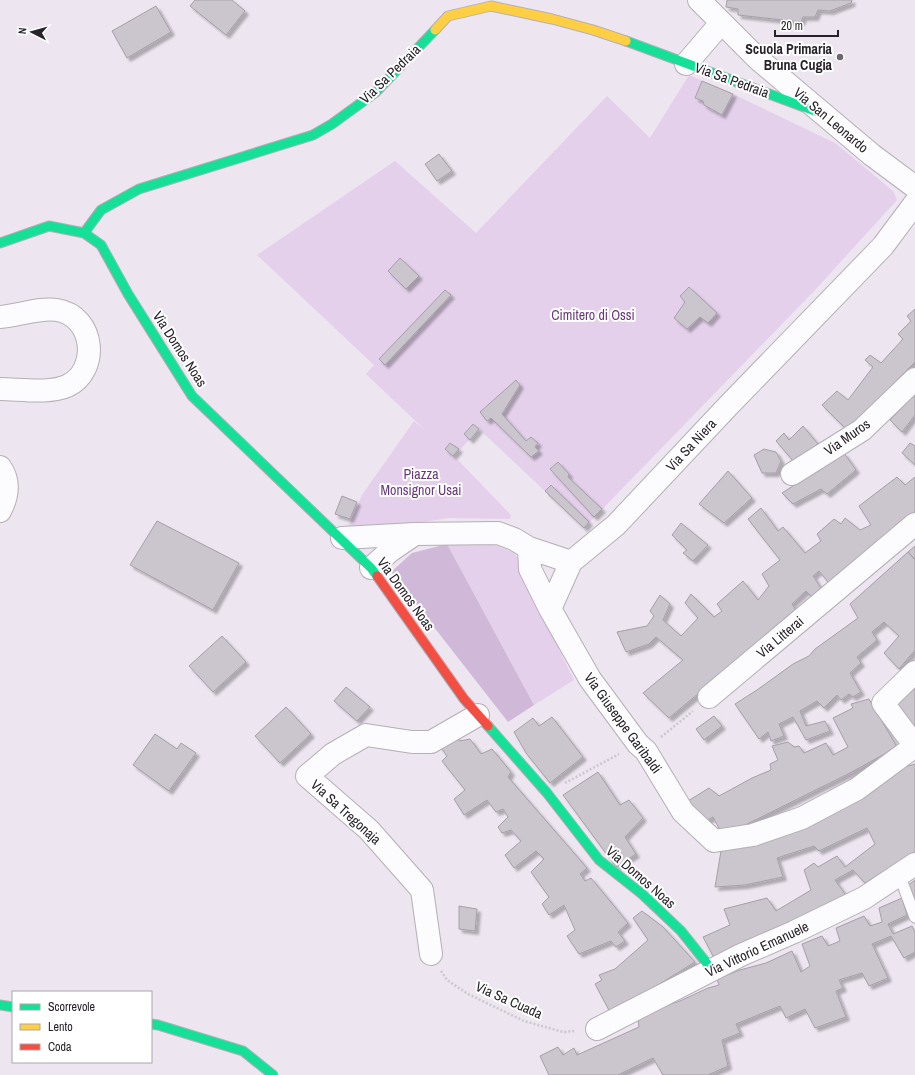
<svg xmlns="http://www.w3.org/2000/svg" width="915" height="1075" viewBox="0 0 915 1075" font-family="'Archivo Narrow',sans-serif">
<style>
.green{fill:#e4d0eb}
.forest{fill:#d0b9d8}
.building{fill:#cbc5cd;stroke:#a59fa7;filter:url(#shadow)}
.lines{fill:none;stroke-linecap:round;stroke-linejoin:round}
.lane-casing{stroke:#b5afb7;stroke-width:13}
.street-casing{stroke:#b5afb7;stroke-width:24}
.fast-casing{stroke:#b5afb7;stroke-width:11}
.slow-casing{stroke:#b5afb7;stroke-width:11}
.jam-casing{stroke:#b5afb7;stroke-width:11}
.path{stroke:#cbc8cd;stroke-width:2.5;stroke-dasharray:2 2;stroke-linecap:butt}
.lane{stroke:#fcfbfd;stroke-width:11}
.street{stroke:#fcfbfd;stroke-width:22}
.fast{stroke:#16e098;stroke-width:9}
.slow{stroke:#ffcf43;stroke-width:9}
.jam{stroke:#f24e42;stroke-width:9}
.poi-dot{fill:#6d676f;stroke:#fff;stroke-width:1.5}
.labels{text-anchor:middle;stroke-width:4;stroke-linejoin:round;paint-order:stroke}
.poi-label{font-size:14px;font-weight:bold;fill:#28232a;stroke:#fff;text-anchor:end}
.street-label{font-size:14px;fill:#28232a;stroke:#fff}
.park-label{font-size:14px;fill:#673a76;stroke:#fff}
</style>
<defs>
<filter id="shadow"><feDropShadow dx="3.5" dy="3.5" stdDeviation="1" flood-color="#0004"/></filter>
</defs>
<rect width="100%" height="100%" fill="#ede5f0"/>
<path class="green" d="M 689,75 L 733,94 L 835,143 L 893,191 L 897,200 L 816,289 L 584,528 L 479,429 L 454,456 L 511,515 L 510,519 L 449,518 L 367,531 L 348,527 L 362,495 L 414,421 L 426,431 L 366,374 L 374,365 L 257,255 L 395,161 L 476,233 L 607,96 L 650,138 Z
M 479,542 L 498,546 L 514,553 L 522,564 L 531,593 L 574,680 L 534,705 L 447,544 Z"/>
<path class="forest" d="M 447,544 L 534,705 L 508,722 L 391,572 L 412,553 Z"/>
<path class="building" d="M 195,0 L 232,0 L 245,11 L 226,35 L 190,6 Z
M 727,0 L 852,0 L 851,3 L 830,11 L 818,10 L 815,17 L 803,17 L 801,22 L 738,15 L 738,9 L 726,7 Z
M 156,6 L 171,32 L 127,58 L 112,31 Z
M 702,81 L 733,94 L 722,115 L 704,105 L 703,101 L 695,98 Z
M 439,154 L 452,171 L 437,181 L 425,164 Z
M 400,258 L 419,276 L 406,289 L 388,271 Z
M 689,287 L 717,313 L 708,323 L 700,317 L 687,329 L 674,318 L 685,302 L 680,296 Z
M 445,290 L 451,295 L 385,365 L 379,359 Z
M 915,309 L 915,362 L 847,430 L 822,405 L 837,391 L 848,400 L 873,367 L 865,360 L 870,355 L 881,363 L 903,339 L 898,334 L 911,321 L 907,316 Z
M 516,380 L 520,385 L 502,414 L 526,441 L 531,437 L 538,443 L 535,447 L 539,451 L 531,457 L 491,418 L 487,421 L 480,412 Z
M 915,394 L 915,415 L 902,432 L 890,420 Z
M 473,424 L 479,429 L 470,440 L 464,434 Z
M 803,426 L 818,444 L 794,462 L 776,441 L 784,433 L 789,440 Z
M 450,443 L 459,449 L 453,456 L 445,449 Z
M 910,443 L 915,446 L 915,465 L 902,453 Z
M 764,449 L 776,452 L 781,461 L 776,473 L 762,473 L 754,455 Z
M 844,453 L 856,470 L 827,494 L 821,489 L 793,504 L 782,493 Z
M 558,462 L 569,474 L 568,477 L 602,509 L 594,517 L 550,469 Z
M 728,471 L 752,498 L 724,523 L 699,504 Z
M 897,477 L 905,485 L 915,477 L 915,511 L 908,520 L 829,583 L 819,571 L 813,576 L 821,588 L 812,597 L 806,591 L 792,604 L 797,612 L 733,662 L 723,673 L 669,718 L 643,693 L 683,660 L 656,637 L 649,644 L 626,652 L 617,632 L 647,626 L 654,616 L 650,611 L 660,595 L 670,604 L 663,620 L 681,636 L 698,618 L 685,603 L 691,594 L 714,617 L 722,611 L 717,604 L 743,581 L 758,600 L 769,586 L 762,574 L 780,560 L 748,519 L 761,508 L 778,531 L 783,527 L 805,553 L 821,541 L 817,534 L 834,519 L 841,524 L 845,518 L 860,530 L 871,525 L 859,506 Z
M 551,485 L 589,522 L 584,528 L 545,491 Z
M 342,496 L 357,502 L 350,519 L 335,514 Z
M 157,521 L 239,563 L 213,610 L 130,565 Z
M 681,523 L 708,545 L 693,561 L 683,553 L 687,550 L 672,535 Z
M 915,546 L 915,559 L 908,552 Z
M 908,552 L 915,560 L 915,650 L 899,669 L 884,653 L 899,636 L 884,622 L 872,632 L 877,640 L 857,657 L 861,663 L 850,673 L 861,692 L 853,697 L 849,694 L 841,700 L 837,695 L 824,708 L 817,701 L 800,711 L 806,726 L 825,721 L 830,731 L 806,740 L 793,717 L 779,724 L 784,736 L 771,741 L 768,732 L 759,739 L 735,704 L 757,690 L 793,664 L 809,656 L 815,649 L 858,618 L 850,604 Z
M 222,636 L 246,662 L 213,692 L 189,666 Z
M 915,684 L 915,734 L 891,707 Z
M 346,687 L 370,707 L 357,721 L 334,701 Z
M 869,699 L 897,747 L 850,773 L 723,836 L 713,817 L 704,822 L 688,801 L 709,788 L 719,796 L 752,778 L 771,770 L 770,764 L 778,760 L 772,746 L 788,742 L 794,747 L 799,746 L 804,753 L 826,743 L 833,755 L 848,747 L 833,718 L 853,708 L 851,704 Z
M 286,707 L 311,734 L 280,763 L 255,736 Z
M 714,716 L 722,726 L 704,740 L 696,729 Z
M 552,717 L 583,757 L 550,783 L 526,753 L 514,732 L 533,718 L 539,726 Z
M 451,730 L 460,741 L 470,739 L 481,754 L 492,749 L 511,772 L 508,777 L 587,868 L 580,874 L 585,881 L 591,878 L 628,923 L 618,932 L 625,941 L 616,947 L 611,941 L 579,954 L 567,936 L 575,930 L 564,905 L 549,915 L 542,904 L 549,897 L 531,872 L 544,859 L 536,851 L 514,868 L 505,855 L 521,841 L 511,830 L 502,833 L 498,827 L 508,817 L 503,809 L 496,812 L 487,800 L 464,815 L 454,799 L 465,790 L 442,761 L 447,756 L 436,741 Z
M 155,734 L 177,749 L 181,743 L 196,753 L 169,791 L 133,765 Z
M 915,764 L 915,852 L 865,883 L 853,870 L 835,880 L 845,894 L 808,920 L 715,960 L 703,937 L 730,925 L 724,909 L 767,898 L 776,911 L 811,890 L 804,870 L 814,863 L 818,867 L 837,856 L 845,867 L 875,844 L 867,828 L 819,851 L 814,846 L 777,858 L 783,877 L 745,885 L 715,887 L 721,851 L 730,849 L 905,767 Z
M 598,772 L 620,805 L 629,800 L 643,818 L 625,837 L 636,854 L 616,867 L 563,795 Z
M 915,880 L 915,906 L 907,886 Z
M 902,898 L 907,915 L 888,924 L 893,934 L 912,926 L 915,932 L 915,952 L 904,958 L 891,936 L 872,944 L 888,978 L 869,986 L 862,973 L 839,980 L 843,988 L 836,991 L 846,1017 L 815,1028 L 805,1009 L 786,1018 L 780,1006 L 736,1024 L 740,1033 L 722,1040 L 728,1066 L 708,1075 L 663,1075 L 653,1058 L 618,1075 L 549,1075 L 540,1056 L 558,1047 L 563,1055 L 574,1048 L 577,1055 L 639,1027 L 638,1019 L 662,1007 L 680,1001 L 708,988 L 719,985 L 717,979 L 740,970 L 766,963 L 792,951 L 801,972 L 810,966 L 802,944 L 822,936 L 828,946 L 840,941 L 836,928 L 864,916 L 870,926 L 882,922 L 879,908 Z
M 459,906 L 477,909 L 475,931 L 459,929 Z
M 642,911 L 663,927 L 695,962 L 611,1014 L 595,984 L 602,980 L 599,975 L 615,969 L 648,940 L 633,918 Z"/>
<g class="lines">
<g class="lane-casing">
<path id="lane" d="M 899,874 L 915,917"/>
</g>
<g class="street-casing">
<path id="street" d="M 699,0 L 758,59 L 872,155 L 915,187
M 686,64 L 721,23
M 0,317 C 18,316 40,307 57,310 C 95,316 100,371 67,386 C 49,394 19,389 0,389
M 0,467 C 10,481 8,496 0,511
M 792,474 L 862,430 L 915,379
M 342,538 L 415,534
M 529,548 L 530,569 L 550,609 L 590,679 L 638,744 L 646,751 L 683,812 L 714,841 L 753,835 L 802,818 L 857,789 L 915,746
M 371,568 L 390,551 L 415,534 L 498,533 L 514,539 L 529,548 L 571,562
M 550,609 L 571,562 L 616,525 L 728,406 L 883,246 L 915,203
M 915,672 L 883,703 L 915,746
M 709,697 L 915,524
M 431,954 L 422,890 L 369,830 L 307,776 L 333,754 L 366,735 L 412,742 L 431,742 L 478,715
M 597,1029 L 741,955 L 794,932 L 864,898 L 915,864"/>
</g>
<g class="fast-casing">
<path id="fast" d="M 626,41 L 823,114
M 84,233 L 101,210 L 139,189 L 313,135 L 332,124 L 376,92 L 435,30
M 0,243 L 49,226 L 84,233 L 101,245 L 128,294 L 192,396 L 371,568 L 377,576
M 488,726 L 547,793 L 599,860 L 642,894 L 681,931 L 712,970
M 0,1005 L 13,1007
M 151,1024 L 158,1025 L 243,1051 L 273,1075"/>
</g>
<g class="slow-casing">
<path id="slow" d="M 435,30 L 448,16 L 491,6 L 552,19 L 593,30 L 626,41"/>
</g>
<g class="jam-casing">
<path id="jam" d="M 377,576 L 464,699 L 488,726"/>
</g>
<path class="path" d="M 661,737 L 693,711
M 565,783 L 619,754
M 441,971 L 447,980 L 468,994 L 524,1021 L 563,1032 L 576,1031"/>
<use href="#lane" class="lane"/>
<use href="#street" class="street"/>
<use href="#fast" class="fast"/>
<use href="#slow" class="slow"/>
<use href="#jam" class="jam"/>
</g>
<circle class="poi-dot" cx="840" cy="57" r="4"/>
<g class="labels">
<g class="poi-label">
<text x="832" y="54">Scuola Primaria<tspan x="832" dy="16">Bruna Cugia</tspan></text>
</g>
<g class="street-label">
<text transform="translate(390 74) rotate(-44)" y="5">Via Sa Pedraia</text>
<text transform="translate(732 80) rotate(20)" y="5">Via Sa Pedraia</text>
<text transform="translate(831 120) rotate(40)" y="5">Via San Leonardo</text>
<text transform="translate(180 349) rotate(57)" y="5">Via Domos Noas</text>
<text transform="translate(847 437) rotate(-35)" y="5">Via Muros</text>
<text transform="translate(691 445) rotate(-47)" y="5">Via Sa Niera</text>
<text transform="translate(406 594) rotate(54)" y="5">Via Domos Noas</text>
<text transform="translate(780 637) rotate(-40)" y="5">Via Litterai</text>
<text transform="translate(623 723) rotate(54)" y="5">Via Giuseppe Garibaldi</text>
<text transform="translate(346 812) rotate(42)" y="5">Via Sa Tregonaja</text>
<text transform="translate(641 877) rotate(41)" y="5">Via Domos Noas</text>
<text transform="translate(757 949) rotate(-25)" y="5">Via Vittorio Emanuele</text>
<text transform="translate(509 1000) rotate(24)" y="5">Via Sa Cuada</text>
</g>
<g class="park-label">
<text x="593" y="320">Cimitero di Ossi</text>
<text x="421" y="479">Piazza<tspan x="421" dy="16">Monsignor Usai</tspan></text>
</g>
</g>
<rect x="12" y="991" width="140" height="72" fill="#ffffff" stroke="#a9a7aa"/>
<rect x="20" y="1004" width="20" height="6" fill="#16e098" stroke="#a9a7aa"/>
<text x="48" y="1011" font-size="12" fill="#28232a">Scorrevole</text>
<rect x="20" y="1024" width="20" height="6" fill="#ffcf43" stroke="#a9a7aa"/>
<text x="48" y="1031" font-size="12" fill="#28232a">Lento</text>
<rect x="20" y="1044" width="20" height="6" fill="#f24e42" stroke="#a9a7aa"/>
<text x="48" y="1051" font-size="12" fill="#28232a">Coda</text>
<g transform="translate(32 32) rotate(276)" stroke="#ffffff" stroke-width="3" paint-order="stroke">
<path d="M0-3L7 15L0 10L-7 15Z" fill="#28232a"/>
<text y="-6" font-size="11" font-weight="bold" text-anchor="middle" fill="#28232a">N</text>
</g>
<path d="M775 30v6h63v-6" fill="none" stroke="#28232a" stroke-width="2"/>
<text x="781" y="30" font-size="12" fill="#28232a" stroke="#ffffff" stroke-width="3" paint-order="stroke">20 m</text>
</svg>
